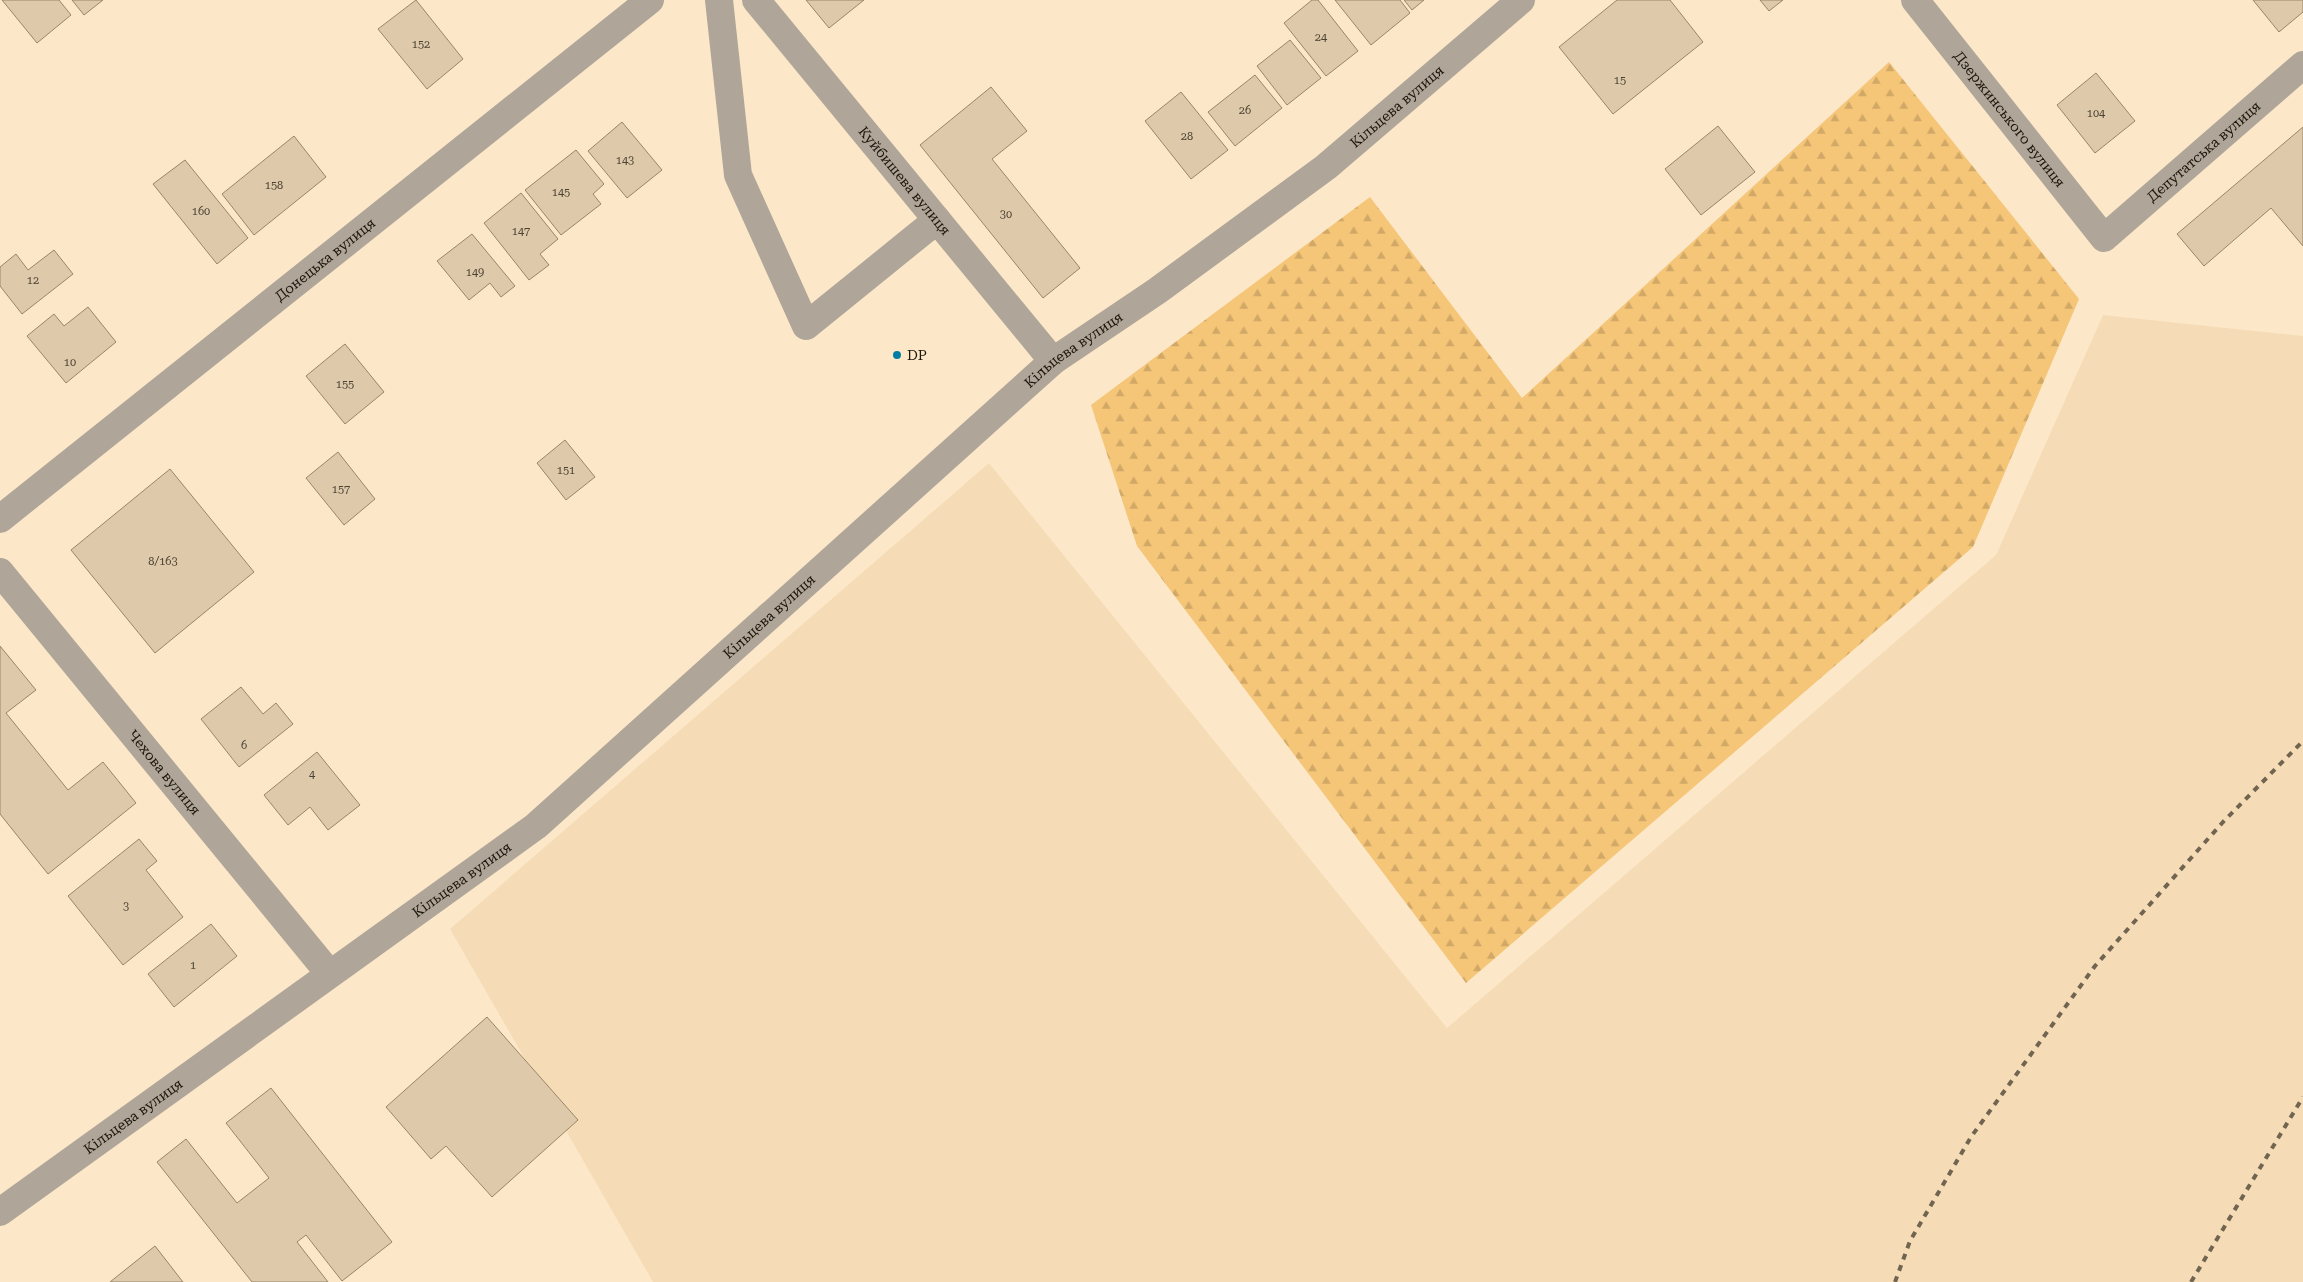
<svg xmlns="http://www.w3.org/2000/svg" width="2303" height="1282" viewBox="0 0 2303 1282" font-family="'Roboto Serif',serif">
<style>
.built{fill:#f5dcb6}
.forest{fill:url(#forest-firs)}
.building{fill:#decaab;stroke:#988568}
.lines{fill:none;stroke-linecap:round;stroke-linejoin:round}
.minor{stroke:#afa699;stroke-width:28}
.rail{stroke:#716551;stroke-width:4;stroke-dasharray:6 6;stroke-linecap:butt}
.poi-dot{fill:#017da3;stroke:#fce8c8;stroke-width:2}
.labels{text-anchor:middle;stroke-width:5;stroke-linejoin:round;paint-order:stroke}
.number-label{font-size:11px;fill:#4c4232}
.street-label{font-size:14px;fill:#1c1509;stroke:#fce8c8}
.poi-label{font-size:14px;fill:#1c1509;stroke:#fce8c8;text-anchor:start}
</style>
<defs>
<pattern id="forest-firs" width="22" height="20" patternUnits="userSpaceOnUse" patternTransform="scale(1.25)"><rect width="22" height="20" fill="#f5c578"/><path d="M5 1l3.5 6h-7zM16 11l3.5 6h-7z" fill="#d1a866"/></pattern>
</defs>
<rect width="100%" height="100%" fill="#fce8c8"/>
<path class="built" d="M 2103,315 L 2303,336 L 2303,1282 L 653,1282 L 450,929 L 989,463 L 1447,1028 L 1996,555 Z"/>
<path class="forest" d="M 1889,62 L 2079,299 L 1973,547 L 1466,983 L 1137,546 L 1091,405 L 1370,197 L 1522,398 Z"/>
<path class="building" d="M 2,0 L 59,0 L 71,15 L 37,43 Z
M 72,0 L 103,0 L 84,15 Z
M 416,0 L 463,59 L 427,89 L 378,29 Z
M 806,0 L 864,0 L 829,28 Z
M 1312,0 L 1318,0 L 1358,51 L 1326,76 L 1284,23 Z
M 1335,0 L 1400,0 L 1410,13 L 1371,45 Z
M 1404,0 L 1424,0 L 1412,10 Z
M 1617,0 L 1670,0 L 1703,42 L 1613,114 L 1559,47 Z
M 1760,0 L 1783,0 L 1769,11 Z
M 2253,0 L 2303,0 L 2303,12 L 2279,32 Z
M 1290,40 L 1321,78 L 1287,105 L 1257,66 Z
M 2096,73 L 2135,121 L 2095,153 L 2057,105 Z
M 1255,75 L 1282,108 L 1235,146 L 1208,112 Z
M 991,87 L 1027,131 L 992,159 L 1080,268 L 1043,298 L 920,145 Z
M 1181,92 L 1228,150 L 1191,179 L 1145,121 Z
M 622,122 L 662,170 L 627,198 L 588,151 Z
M 1718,126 L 1755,172 L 1701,215 L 1665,169 Z
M 2303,127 L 2303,246 L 2271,208 L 2204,266 L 2177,234 Z
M 294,136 L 326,177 L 254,235 L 222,194 Z
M 576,150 L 604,184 L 593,194 L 601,204 L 561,235 L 525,190 Z
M 185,160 L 248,238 L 217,264 L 153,184 Z
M 521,193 L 558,239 L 540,254 L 549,265 L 529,280 L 484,223 Z
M 472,234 L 515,286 L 501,297 L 490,283 L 469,300 L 437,261 Z
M 54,250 L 73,274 L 22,314 L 0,286 L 0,267 L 16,254 L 28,270 Z
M 88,307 L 116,342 L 66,383 L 27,336 L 54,314 L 64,326 Z
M 345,344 L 384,392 L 345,424 L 306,376 Z
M 565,440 L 595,477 L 566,500 L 537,463 Z
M 338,452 L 375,499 L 344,525 L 306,478 Z
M 170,469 L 254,572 L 155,653 L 71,550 Z
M 0,646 L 36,690 L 6,713 L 68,790 L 103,762 L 136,803 L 48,874 L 0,814 Z
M 241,687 L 263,714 L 276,703 L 293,724 L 239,767 L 201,719 Z
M 317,752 L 360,805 L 328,830 L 310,807 L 288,825 L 264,795 Z
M 139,839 L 157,861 L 146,870 L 183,917 L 123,965 L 68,896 Z
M 211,924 L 237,956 L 174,1007 L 148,974 Z
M 487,1017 L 578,1120 L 492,1197 L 446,1146 L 431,1159 L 386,1107 Z
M 271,1088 L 392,1242 L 342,1281 L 306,1235 L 297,1242 L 328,1282 L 252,1282 L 157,1162 L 186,1139 L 237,1203 L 269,1178 L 226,1123 Z
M 155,1246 L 183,1282 L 110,1282 Z"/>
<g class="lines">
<g class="minor">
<path d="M 719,0 L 738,175 L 806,326 L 937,220"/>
<path id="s1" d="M 756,0 L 1053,361"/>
<path id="s2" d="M 1915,0 L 2104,238 L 2303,65"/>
<path id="s3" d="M 0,519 L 650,0"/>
<path id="s4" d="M 0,572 L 329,973"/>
<path id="s5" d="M 0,1212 L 536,826 L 1053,361 L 1157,291 L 1326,167 L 1521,0"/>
</g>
<path class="rail" d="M 1895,1282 L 1910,1241 L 1971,1137 L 2095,966 L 2223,822 L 2303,741
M 2191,1282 L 2303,1097"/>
</g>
<circle class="poi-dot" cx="897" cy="355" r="5"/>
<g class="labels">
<g class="number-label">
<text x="1321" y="41">24</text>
<text x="421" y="48">152</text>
<text x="1620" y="84">15</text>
<text x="1245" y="114">26</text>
<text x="2096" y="117">104</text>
<text x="1187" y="140">28</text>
<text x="625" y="164">143</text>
<text x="274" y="189">158</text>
<text x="561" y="196">145</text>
<text x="201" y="215">160</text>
<text x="1006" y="218">30</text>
<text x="521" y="235">147</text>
<text x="475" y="276">149</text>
<text x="33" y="284">12</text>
<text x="70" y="366">10</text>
<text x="345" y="388">155</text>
<text x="566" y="474">151</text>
<text x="341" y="493">157</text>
<text x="163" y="565">8/163</text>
<text x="244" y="749">6</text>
<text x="312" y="778">4</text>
<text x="126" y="910">3</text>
<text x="193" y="969">1</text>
</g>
<g class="street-label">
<text dy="5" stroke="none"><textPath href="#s5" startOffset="1784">Кільцева вулиця</textPath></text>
<text dy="5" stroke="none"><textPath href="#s2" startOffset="152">Дзержинського вулиця</textPath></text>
<text dy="5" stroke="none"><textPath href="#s2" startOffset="436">Депутатська вулиця</textPath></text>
<text dy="5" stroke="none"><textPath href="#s1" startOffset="234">Куйбишева вулиця</textPath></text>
<text dy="5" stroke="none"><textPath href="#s3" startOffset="416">Донецька вулиця</textPath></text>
<text dy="5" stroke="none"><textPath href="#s5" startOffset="1379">Кільцева вулиця</textPath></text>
<text dy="5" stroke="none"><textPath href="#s5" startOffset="974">Кільцева вулиця</textPath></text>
<text dy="5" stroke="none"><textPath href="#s4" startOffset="259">Чехова вулиця</textPath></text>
<text dy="5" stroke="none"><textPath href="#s5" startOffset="569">Кільцева вулиця</textPath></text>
<text dy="5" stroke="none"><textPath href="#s5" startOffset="164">Кільцева вулиця</textPath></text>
</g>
<g class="poi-label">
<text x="907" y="360">DP</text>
</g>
</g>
</svg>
